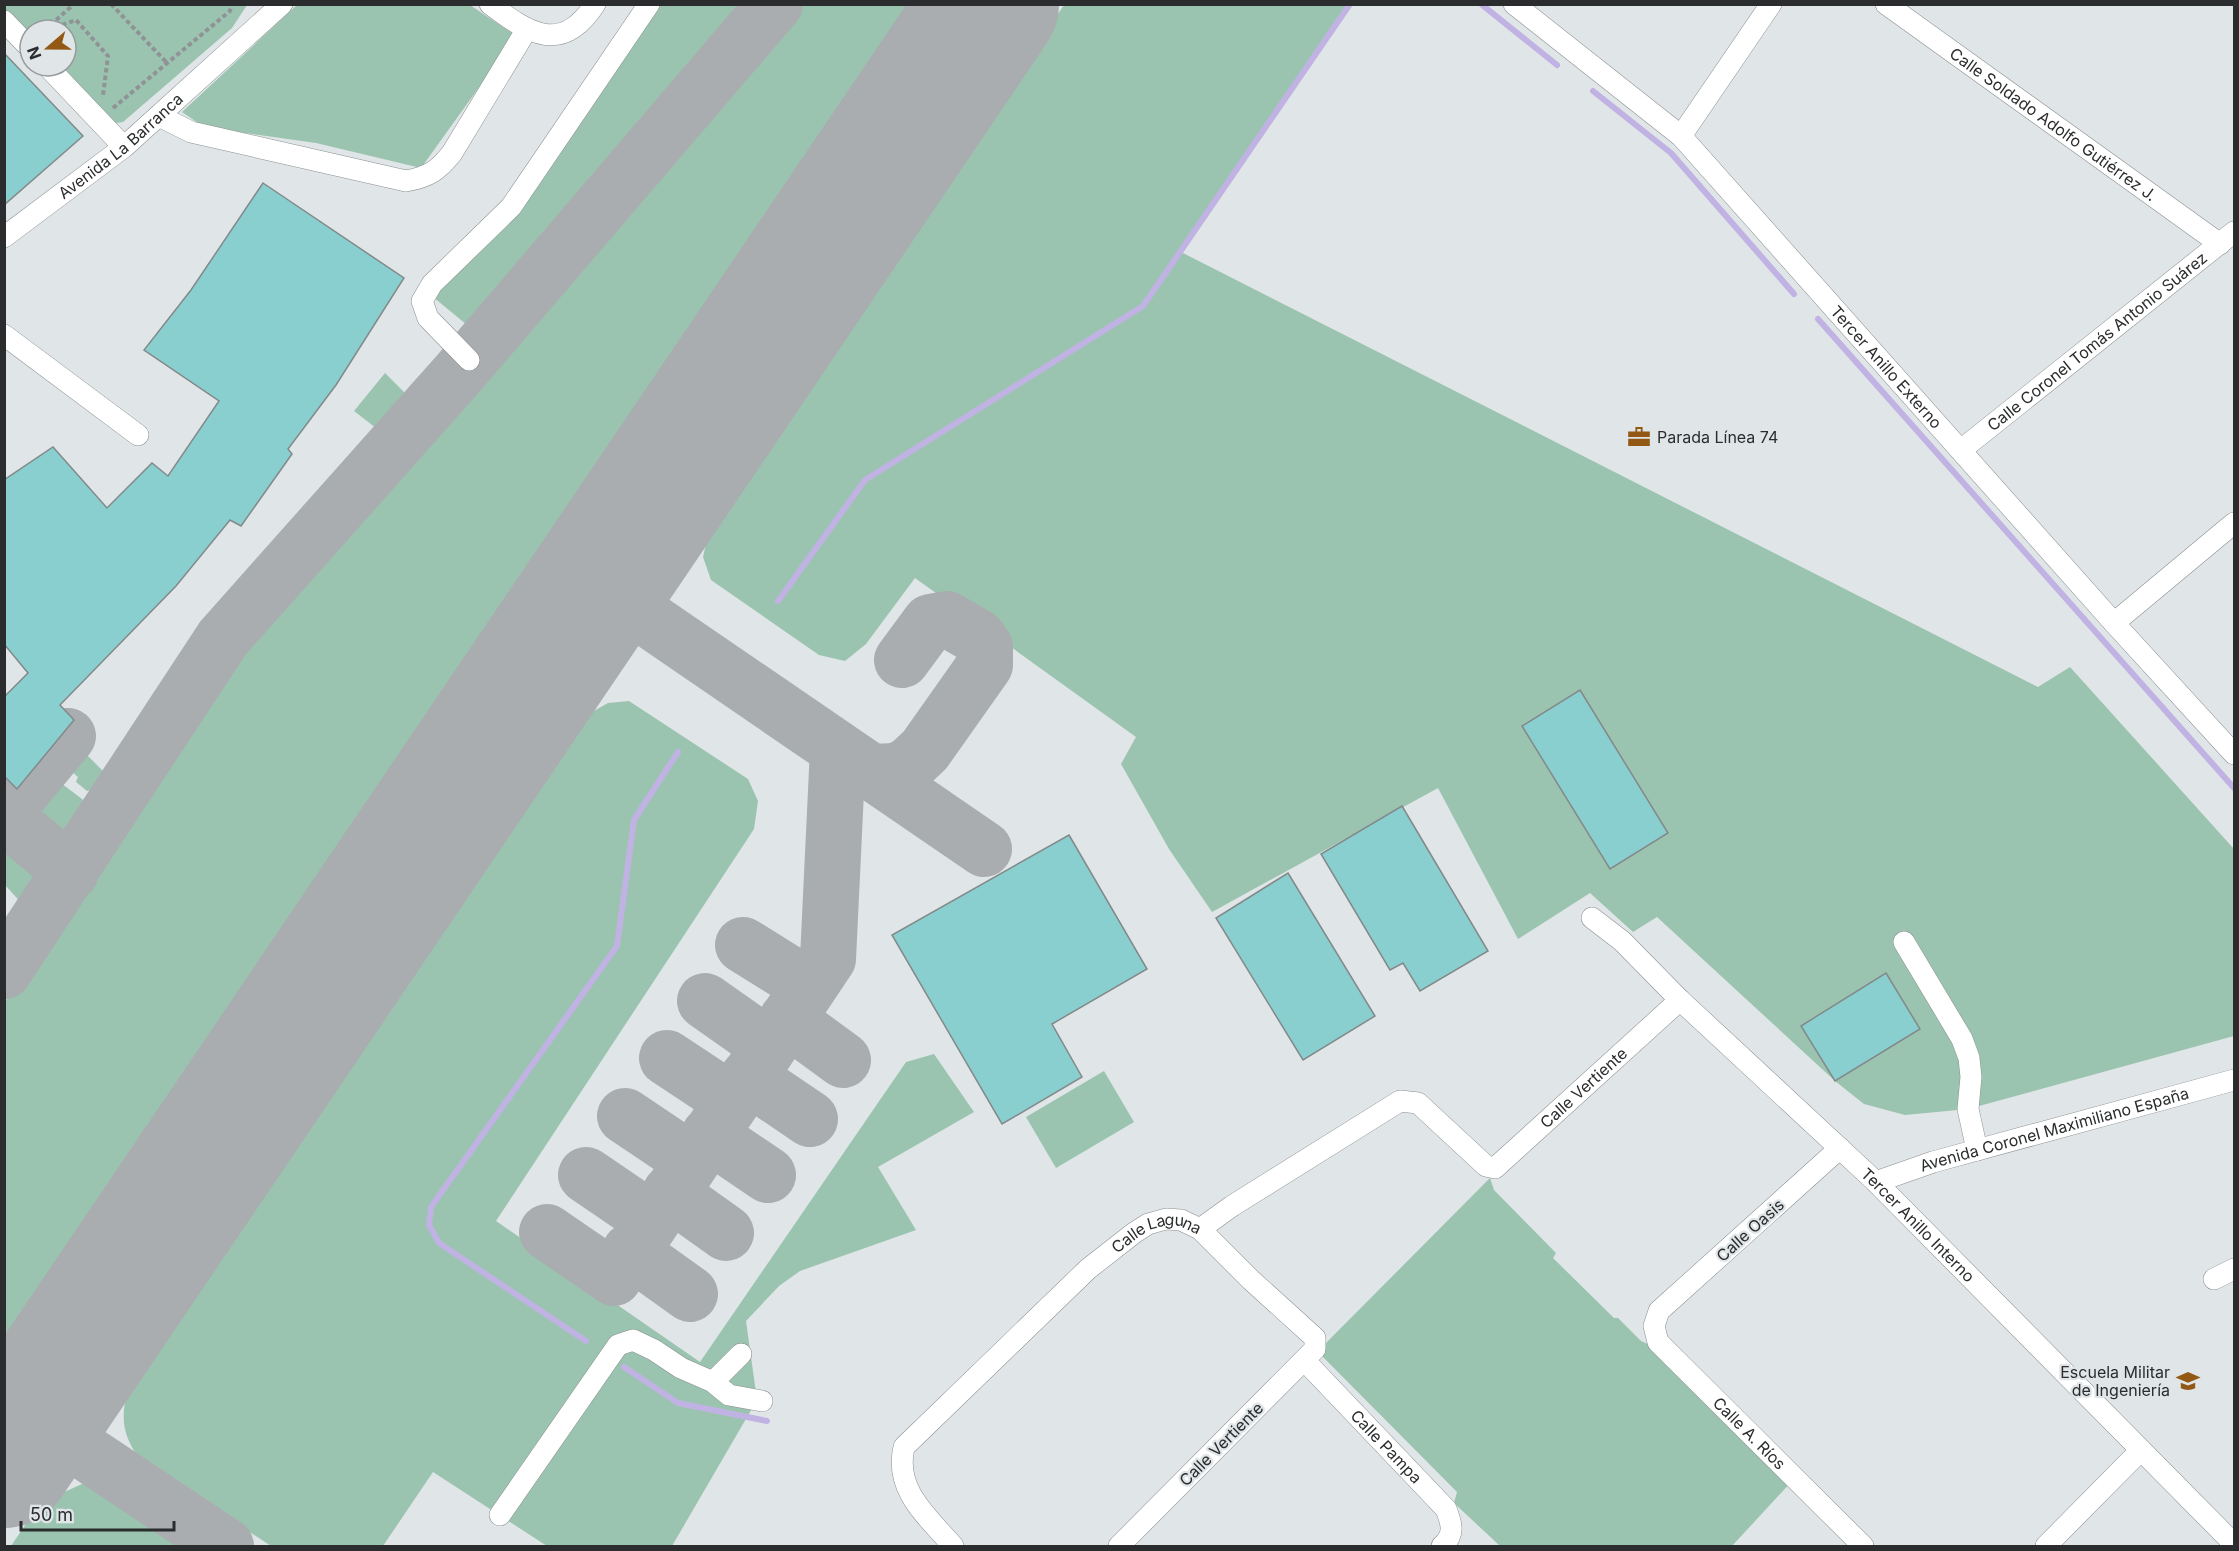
<svg xmlns="http://www.w3.org/2000/svg" width="2239" height="1551" viewBox="0 0 2239 1551" font-family="Inter,sans-serif">
<style>
.green{fill:#9bc4b0}
.lines{fill:none;stroke-linecap:round;stroke-linejoin:round}
.stream{stroke:#c0b2e3;stroke-width:6}
.taxiway{stroke:#a9adaf;stroke-width:56}
.runway{stroke:#a9adaf;stroke-width:138}
.building{fill:#89cfd0;stroke:#838989;stroke-width:1.5}
.minor-casing{stroke:#8a8f91;stroke-width:22}
.path{stroke:#909395;stroke-width:4;stroke-dasharray:4.5 3;stroke-linecap:butt}
.minor{stroke:#fff;stroke-width:21}
.labels{text-anchor:middle;stroke-width:4.5;stroke-linejoin:round;paint-order:stroke}
.street-label{font-size:16px;fill:#2a2c2d;stroke:#e0e5e7}
.poi-label{font-size:16px;fill:#2a2c2d;stroke:#e0e5e7;text-anchor:start}
</style>
<rect width="100%" height="100%" fill="#e0e5e7"/>
<path class="green" d="M 4,5 L 247,5 L 232,28 L 123,122 L 116,123 L 55,66 L 66,66 L 66,30 L 30,30 L 30,40 L 5,14 Z
M 297,5 L 470,5 L 516,36 L 421,168 L 316,143 L 204,127 L 182,112 Z
M 660,5 L 752,5 L 472,329 L 433,297 L 522,208 Z
M 800,5 L 910,5 L 13,1362 L 5,1367 L 5,1002 L 201,705 L 260,624 Z
M 1064,5 L 1350,5 L 1181,252 L 2038,687 L 2070,667 L 2234,849 L 2234,1036 L 1968,1109 L 1905,1115 L 1864,1104 L 1835,1081 L 1657,917 L 1633,932 L 1590,893 L 1518,939 L 1438,788 L 1212,912 L 1169,849 L 1121,764 L 1136,737 L 915,578 L 866,644 L 845,661 L 819,655 L 711,580 L 703,557 L 710,526 Z
M 385,373 L 414,402 L 385,435 L 354,411 Z
M 629,701 L 748,779 L 758,801 L 754,829 L 496,1221 L 700,1362 L 906,1062 L 934,1054 L 974,1112 L 878,1167 L 916,1230 L 800,1271 L 779,1286 L 746,1321 L 757,1400 L 672,1546 L 547,1546 L 433,1472 L 383,1546 L 271,1546 L 140,1460 C 121,1432 121,1419 128,1386 L 583,717 L 608,703 Z
M 70,738 L 107,775 L 98,788 L 87,791 L 76,782 L 78,777 L 56,758 Z
M 49,774 L 82,799 L 91,812 L 61,852 L 18,811 Z
M 6,825 L 52,869 L 25,907 L 5,885 Z
M 1104,1071 L 1134,1122 L 1056,1168 L 1026,1117 Z
M 1490,1178 L 1494,1190 L 1556,1253 L 1553,1258 L 1614,1318 L 1618,1318 L 1641,1341 L 1650,1345 L 1793,1480 L 1732,1546 L 1500,1546 L 1454,1503 L 1457,1492 L 1323,1357 L 1322,1349 L 1327,1342 Z
M 82,1484 L 110,1485 L 198,1546 L 11,1546 L 40,1503 Z"/>
<g class="lines">
<path class="stream" d="M 1481,4 L 1557,65
M 1593,91 L 1671,153 L 1794,294
M 1818,319 L 2234,788
M 778,601 L 865,480 L 1143,306 L 1350,4
M 586,1341 L 439,1243 L 429,1225 L 431,1207 L 617,946 L 634,820 L 678,752
M 624,1367 L 678,1403 L 767,1421"/>
<path class="taxiway" d="M 597,584 L 984,849
M 870,772 L 896,771 L 909,765 L 925,750 L 985,665 L 985,647 L 978,637 L 947,619 L 930,622 L 902,660
M 4,813 L 68,736
M 4,816 L 71,872
M 743,945 L 809,986
M 4,971 L 223,638 L 457,375 L 775,4
M 705,1001 L 769,1046
M 787,1019 L 843,1060
M 667,1058 L 732,1101
M 748,1077 L 810,1119
M 625,1116 L 692,1161
M 709,1135 L 768,1175
M 586,1175 L 652,1220
M 670,1193 L 726,1233
M 547,1232 L 614,1278 L 828,959 L 838,749
M 630,1251 L 690,1294
M 4,1398 L 226,1546"/>
<path class="runway" d="M 4,1459 L 990,4"/>
</g>
<path class="building" d="M 4,53 L 83,136 L 4,205 Z
M 263,183 L 404,278 L 336,385 L 288,449 L 292,454 L 241,526 L 230,520 L 176,586 L 60,705 L 74,720 L 17,789 L 4,776 L 4,697 L 28,673 L 4,644 L 4,480 L 53,447 L 107,508 L 152,463 L 168,476 L 219,401 L 144,350 L 191,290 Z
M 1580,690 L 1668,833 L 1610,869 L 1522,726 Z
M 1402,806 L 1488,951 L 1420,991 L 1403,963 L 1390,970 L 1321,854 Z
M 1069,835 L 1147,969 L 1052,1024 L 1082,1077 L 1002,1124 L 892,935 Z
M 1288,873 L 1375,1016 L 1303,1060 L 1216,918 Z
M 1886,973 L 1920,1029 L 1835,1081 L 1801,1026 Z"/>
<g class="lines">
<g class="minor-casing">
<g id="minor">
<path d="M 490,4 C 529,34 562,55 595,4"/>
<path id="s1" d="M 1514,4 L 1681,136 L 2114,623 L 2234,754"/>
<path id="s2" d="M 1886,4 L 2220,244"/>
<path d="M 4,21 L 30,48"/>
<path d="M 47,66 L 124,147"/>
<path d="M 159,116 L 191,132 L 406,181 C 428,177 438,171 452,153 L 527,29"/>
<path d="M 1681,136 L 1771,4"/>
<path id="s3" d="M 4,237 L 124,147 L 282,4"/>
<path d="M 4,335 L 138,435"/>
<path d="M 469,360 L 428,318 L 422,301 L 432,284 L 511,207 L 649,4"/>
<path id="s4" d="M 1961,450 L 2234,232"/>
<path d="M 2114,623 L 2234,523"/>
<path id="s5" d="M 1592,918 L 1622,941 L 1680,1000 L 1876,1182 L 2234,1544"/>
<path d="M 1904,942 L 1962,1039 L 1969,1058 L 1971,1077 L 1968,1109 L 1977,1150"/>
<path id="s6" d="M 1840,1148 L 1659,1311 L 1654,1326 L 1658,1342 L 1863,1546"/>
<path id="s7" d="M 1876,1182 L 1933,1162 L 2234,1080"/>
<path id="s8" d="M 1200,1229 L 1232,1206 L 1400,1101 L 1418,1103 L 1486,1166 L 1495,1168 L 1680,1000"/>
<path d="M 2214,1279 L 2234,1269"/>
<path id="s9" d="M 1305,1361 L 1446,1509 C 1452,1524 1455,1535 1442,1546"/>
<path d="M 713,1382 L 741,1354"/>
<path d="M 500,1515 L 618,1345 L 633,1340 L 654,1350 L 681,1368 L 713,1382 L 729,1395 L 762,1401"/>
<path id="s10" d="M 953,1546 C 927,1516 894,1490 904,1447 L 1088,1269 L 1134,1233 L 1148,1224 L 1166,1219 L 1181,1220 L 1200,1229 L 1251,1280 L 1315,1338 L 1315,1349 L 1119,1546"/>
<path d="M 2046,1546 L 2141,1450"/>
</g>
</g>
<path class="path" d="M 111,4 L 167,63
M 45,30 L 74,4
M 48,30 L 76,20 L 108,56 L 103,95
M 113,108 L 230,11 L 232,4"/>
<use href="#minor" class="minor"/>
</g>
<defs>
<g id="office-bare" transform="scale(1.8)"><path d="M-6-3h4V-5.5h4V-3h4V5H-6ZM-1-4.5V-3h2v-1.5ZM-6 0V1H6V0Z" fill="#925814" stroke="#e0e5e7" stroke-width="2.5" paint-order="stroke"/></g>
<g id="university-bare" transform="scale(1.8)"><path d="M0-5L7-2L0 1L-7-2ZM-4 1L0 2.5L4 1V4Q0 6-4 4Z" fill="#925814" stroke="#e0e5e7" stroke-width="2.5" paint-order="stroke"/></g>
</defs>
<g fill-rule="evenodd">
<use href="#office-bare" x="1639" y="437"/>
<use href="#university-bare" x="2188" y="1381"/>
</g>
<g class="labels">
<g class="street-label">
<text dy="6" stroke="none"><textPath href="#s2" startOffset="206">Calle Soldado Adolfo Gutiérrez J.</textPath></text>
<text dy="6" stroke="none"><textPath href="#s3" startOffset="148">Avenida La Barranca</textPath></text>
<text dy="6" stroke="none"><textPath href="#s4" startOffset="174">Calle Coronel Tomás Antonio Suárez</textPath></text>
<text dy="6" stroke="none"><textPath href="#s1" startOffset="522">Tercer Anillo Externo</textPath></text>
<text dy="6" stroke="none"><textPath href="#s8" startOffset="477">Calle Vertiente</textPath></text>
<text dy="6" stroke="none"><textPath href="#s7" startOffset="186">Avenida Coronel Maximiliano España</textPath></text>
<text dy="6" stroke="none"><textPath href="#s5" startOffset="448">Tercer Anillo Interno</textPath></text>
<text transform="translate(1750 1230) rotate(-42)" y="6">Calle Oasis</text>
<text dy="6" stroke="none"><textPath href="#s10" startOffset="453">Calle Laguna</textPath></text>
<text dy="6" stroke="none"><textPath href="#s6" startOffset="405">Calle A. Ríos</textPath></text>
<text transform="translate(1221 1444) rotate(-45)" y="6">Calle Vertiente</text>
<text dy="6" stroke="none"><textPath href="#s9" startOffset="118">Calle Pampa</textPath></text>
</g>
<g class="poi-label">
<text x="1657" y="443">Parada Línea 74</text>
<text x="2170" y="1378" text-anchor="end">Escuela Militar<tspan x="2170" dy="18">de Ingeniería</tspan></text>
</g>
</g>
<rect width="2239" height="1551" fill="none" stroke="#2a2c2d" stroke-width="12"/>
<g transform="translate(48 48) rotate(250)"><circle r="28" fill="#e0e5e7" stroke="#979b9d" stroke-width="1.5"/>
<path d="M0-4.5L10 22L0 15L-10 22Z" fill="#925814"/>
<text y="-9" font-size="16" font-weight="bold" text-anchor="middle" fill="#2a2c2d">N</text>
</g>
<path d="M21 1521v9h153v-9" fill="none" stroke="#2a2c2d" stroke-width="3"/>
<text x="30" y="1521" font-size="18" fill="#2a2c2d" stroke="#e0e5e7" stroke-width="4.5" paint-order="stroke">50 m</text>
</svg>
